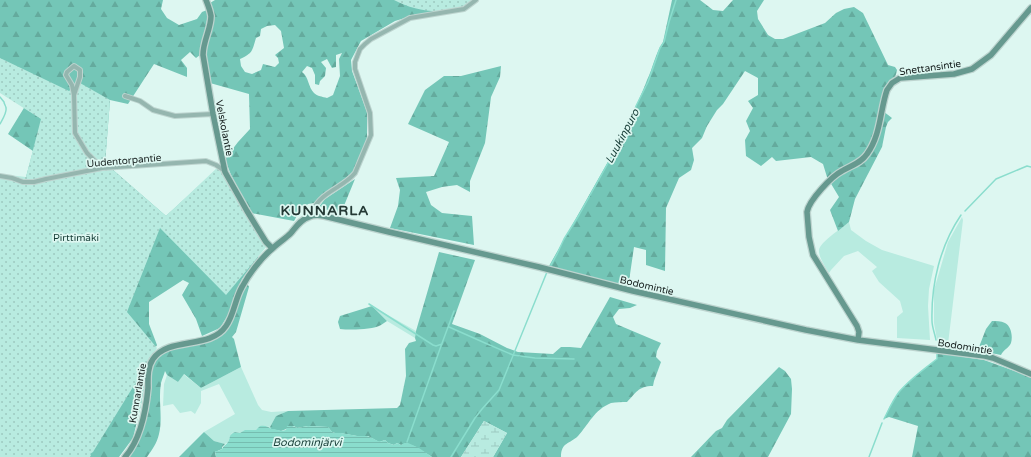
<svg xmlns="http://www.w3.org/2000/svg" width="1031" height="457" viewBox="0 0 1031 457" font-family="'Varela Round',sans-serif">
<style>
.grass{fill:#b8ebe0}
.forest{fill:url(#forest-firs);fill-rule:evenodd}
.wetland{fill:url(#wetland-marsh)}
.park{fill:url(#park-dots)}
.water{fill:url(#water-rules)}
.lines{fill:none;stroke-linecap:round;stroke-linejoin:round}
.stream{stroke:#8addcd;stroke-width:1.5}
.street-casing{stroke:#bdd4cf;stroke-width:6}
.secondary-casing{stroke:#bdd4cf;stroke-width:8}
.street{stroke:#95b6af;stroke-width:4}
.secondary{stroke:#66998f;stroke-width:5.5}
.labels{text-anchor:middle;stroke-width:3.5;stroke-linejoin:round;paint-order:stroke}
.street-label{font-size:10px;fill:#161f1e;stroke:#ddf7f1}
.park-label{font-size:10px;fill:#133b34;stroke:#ddf7f1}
.water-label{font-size:11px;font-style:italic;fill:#193f39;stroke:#ddf7f1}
.district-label{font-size:14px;font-weight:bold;letter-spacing:1px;fill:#243935;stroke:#ddf7f1}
</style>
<defs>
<pattern id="forest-firs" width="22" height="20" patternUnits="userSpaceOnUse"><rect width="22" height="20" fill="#74c6b7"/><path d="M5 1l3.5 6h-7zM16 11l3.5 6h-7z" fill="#64aa9d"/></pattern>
<pattern id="wetland-marsh" width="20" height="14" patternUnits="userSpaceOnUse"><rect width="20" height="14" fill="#b8ebe0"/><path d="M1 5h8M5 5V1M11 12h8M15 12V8" fill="none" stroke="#9dc9c0"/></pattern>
<pattern id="park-dots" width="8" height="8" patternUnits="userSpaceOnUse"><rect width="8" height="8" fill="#b8ebe0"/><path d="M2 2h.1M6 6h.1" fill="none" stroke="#9dc9c0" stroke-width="1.8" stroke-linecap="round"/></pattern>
<pattern id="water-rules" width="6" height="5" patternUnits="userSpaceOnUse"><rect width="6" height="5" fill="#8addcd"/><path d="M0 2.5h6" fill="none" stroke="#76bdb0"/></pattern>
</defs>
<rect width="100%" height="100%" fill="#ddf7f1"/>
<path class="grass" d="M 962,217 L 963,220 L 948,344 L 945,346 L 938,345 L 934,323 L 934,290 L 948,242 Z
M 849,222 L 851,230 L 866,241 L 882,250 L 934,266 L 929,289 L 928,306 L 930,340 L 897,338 L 897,317 L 903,312 L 900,301 L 879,282 L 872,271 L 877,267 L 858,251 L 844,256 L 831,270 L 829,273 C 826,268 818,256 819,250 C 820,242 842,228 849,222 Z
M 372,306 L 416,331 L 415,338 L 387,321 Z
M 241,367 L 258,405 L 262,410 L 271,412 L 288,411 L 276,416 L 270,427 L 264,426 L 256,430 L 250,431 L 247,430 L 240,433 L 235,432 L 232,433 L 228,442 L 225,444 L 214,441 L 204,432 L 235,414 L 219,384 L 201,391 L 201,403 L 195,414 L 191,411 L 180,413 L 173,404 L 163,406 L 164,384 L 167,375 L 178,382 L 183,374 L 201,388 Z"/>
<path class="forest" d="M 0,0 L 163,0 L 161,9 L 167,18 L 179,25 L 197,19 L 202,12 L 207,10 C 209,26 200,40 200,55 L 196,58 L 190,52 L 181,60 L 187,68 L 187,77 L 154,64 L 128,104 L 110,100 L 105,163 L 166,216 L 202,183 L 247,238 L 259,258 L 242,279 L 228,315 L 220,328 L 202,336 L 196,319 L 182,295 L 189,283 L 183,280 L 149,302 L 149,324 L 157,345 L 152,353 L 148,364 L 141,405 L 133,438 L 119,457 L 45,457 L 0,226 L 26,177 L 33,151 L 8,134 L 38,85 L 0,59 Z
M 215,0 L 471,0 L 461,8 L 415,15 L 395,21 L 361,41 L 351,60 L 352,71 L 367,112 L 367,139 L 353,173 L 323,195 L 314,203 L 308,204 L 299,212 L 294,221 L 251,213 L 231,175 L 225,159 L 238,142 L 250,129 L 249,94 L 210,83 C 208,72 204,60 205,49 C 207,32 217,19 210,3 ZM 275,25 L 281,31 L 284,48 L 275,55 L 278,58 L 279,63 L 275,67 L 263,64 L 261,70 L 252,74 L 245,72 L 241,66 L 240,59 C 253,53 252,51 256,38 L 260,36 L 261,29 L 267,26 ZM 342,53 L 339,59 L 340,76 L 333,95 L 327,98 C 323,97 317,96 314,93 C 308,87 309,77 302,72 L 307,66 L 312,68 L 315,75 L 315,84 L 319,85 L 320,81 L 325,76 L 326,68 L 321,62 L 327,59 L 332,68 L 336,67 L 336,55 Z
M 672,0 L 700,0 L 713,10 L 723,11 L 733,0 L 764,0 L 757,11 L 758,19 L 768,35 L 775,39 L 783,39 L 825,23 L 836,13 L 844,9 L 854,7 L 863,13 L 888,65 L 895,67 L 897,70 C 895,80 894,77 888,83 C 883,90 881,100 879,108 L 892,118 L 888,122 L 886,127 L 882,147 L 855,199 L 849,222 L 838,231 L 830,210 L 839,197 L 827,177 L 823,164 L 811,157 L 776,161 L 772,157 L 761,166 L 746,156 L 745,140 L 750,131 L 746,121 L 753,108 L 748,101 L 758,95 L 758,78 L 745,71 L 723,104 L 717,110 L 707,126 L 702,138 L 692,148 L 694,160 L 691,170 L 679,178 L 666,208 L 665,271 L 646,265 L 646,250 L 634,247 L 628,288 L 549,266 L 631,121 C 635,106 642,94 647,80 C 653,68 655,54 663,42 Z
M 501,66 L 500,77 L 491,97 L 485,143 L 470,181 L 470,192 L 457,185 L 442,187 L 426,192 L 431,205 L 442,213 L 472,216 L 474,245 L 390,228 L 398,206 L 400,190 L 396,178 L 434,176 L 449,142 L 408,124 L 425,90 L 444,76 L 461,76 Z
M 355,179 L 341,213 L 318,208 L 325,199 Z
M 439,252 L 475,260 L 452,324 L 480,334 L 507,348 L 518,352 L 553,354 L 561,347 L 570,347 L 581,348 L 610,297 L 637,305 L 630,308 L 619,309 L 613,317 L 616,324 L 661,343 L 657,351 L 656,357 L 661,362 L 654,381 L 653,386 C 638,386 636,393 627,402 C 622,402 616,402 611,403 C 594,410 589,424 578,436 C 570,444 561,442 561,457 L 493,457 L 507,433 L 484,421 L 461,457 L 432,457 L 414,446 L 404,444 L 401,445 L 397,443 L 394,445 L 388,443 L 385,440 L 379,442 L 368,436 L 357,436 L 340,433 L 335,433 L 332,432 L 328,427 L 308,426 L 297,428 L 294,426 L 281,431 L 271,429 L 270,427 L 276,416 L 288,411 L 397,408 L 400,405 L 406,376 L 405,349 L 409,343 L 416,341 L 415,338 L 416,331 Z
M 247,283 L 249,287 L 236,332 L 232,337 L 234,339 L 241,367 L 201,388 L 184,374 L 178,382 L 167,375 L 165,371 C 164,375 162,379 161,383 C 158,400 163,418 159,434 C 157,443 152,450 147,457 L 128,457 L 138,441 L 150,372 C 152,366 154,360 159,355 C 169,347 207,339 221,335 Z
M 372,306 L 387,321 C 385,322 383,324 381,325 C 372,330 350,330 340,329 L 338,322 L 340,316 Z
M 992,321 C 996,321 1001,321 1005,323 C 1011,326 1013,336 1011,343 C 1009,348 1003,350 1001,355 L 976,350 L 979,347 L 986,329 Z
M 937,353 L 984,360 L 1031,377 L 1031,457 L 912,457 L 918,426 L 889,417 L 884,419 C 887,413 889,407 893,401 C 903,384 921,372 937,359 Z
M 779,367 L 785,371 L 791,379 L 792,389 L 791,414 L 768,457 L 691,457 L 716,431 L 722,428 L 727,420 Z
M 204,432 L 214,441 L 225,444 L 222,447 L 222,449 L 215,452 L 216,457 L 179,457 Z"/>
<path class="wetland" d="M 484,421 L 507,433 L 493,457 L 461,457 Z"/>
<path class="park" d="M 394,0 L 476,0 C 472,3 468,6 463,7 C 440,15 415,11 394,0 Z
M 0,58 L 69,91 L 80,83 L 110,100 L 105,163 L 166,216 L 219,166 L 267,246 L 226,295 L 160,228 L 127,312 L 157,348 L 93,452 L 90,454 L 91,455 L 90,457 L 0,457 L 0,174 L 26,177 L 41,119 L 0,93 Z"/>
<path class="water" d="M 260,426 C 266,425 268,427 272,429 L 274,429 L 281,431 L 286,430 L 287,426 C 291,426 294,426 297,428 L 308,426 L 328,427 C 330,429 332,433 335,433 C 337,433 339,433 341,433 C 347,434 352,435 357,436 C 360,436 364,436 367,436 C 375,438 378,444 385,440 L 388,443 L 394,445 L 397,443 L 401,445 L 406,442 L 419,448 L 432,457 L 216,457 L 215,451 L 218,451 L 222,449 C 223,446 226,445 228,442 C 231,437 228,435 235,432 L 240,433 L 245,430 L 256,430 Z"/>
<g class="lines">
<path class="stream" d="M 0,97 L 4,102 C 4,104 6,106 6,108 C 7,113 2,120 0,124
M 965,211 L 996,179 L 1027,166 L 1031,167
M 551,265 L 557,254 L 564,239 L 579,215 L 631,122 L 636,106 L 648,82 L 660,48 L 664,42 L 669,22 L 676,0
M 369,304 L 433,345 L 436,346 L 442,344
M 449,327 L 485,343 L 513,355 L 535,358 L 574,359
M 936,340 C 935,334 932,327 932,321 C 931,284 940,246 961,215
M 884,419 C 889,409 893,400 899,392 C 910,379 924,369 937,359 L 937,353
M 407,442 L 441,346 L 454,311
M 451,457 L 475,418 L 482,409 L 499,390 L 547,272
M 869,457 L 882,423"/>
<g class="street-casing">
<path id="street" d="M 74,95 L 72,85 L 66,75 L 67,72 L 74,66 L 80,70 L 80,77 L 74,95 L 75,133 L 87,153 L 102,168
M 125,96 L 140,101 L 153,110 L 175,116 L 213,114
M 0,176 L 12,178 L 23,182 L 34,182 L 46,179 L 102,168 L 206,161 L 216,165 L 225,171
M 309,216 C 313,210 316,203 322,198 C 332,189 346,184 355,173 L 371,135 L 370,113 L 355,69 L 355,62 L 360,49 L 365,44 L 371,39 L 410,18 L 464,9 L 476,0"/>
</g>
<g class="secondary-casing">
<path id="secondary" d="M 206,0 C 208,5 210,10 211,16 C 211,29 203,41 203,55 L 213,114 L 225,172 L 247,211 L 266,242 L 272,248
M 858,340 L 859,332 L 857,326 L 813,255 L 809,237 L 807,212 C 809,200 832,176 842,171 C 852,165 861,163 867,154 C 881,135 880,110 887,90 L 892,83 L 900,78 L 954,74 L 972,69 L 991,55 L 1031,8
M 125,457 C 140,440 146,410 148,388 C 148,379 147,368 153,359 C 169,336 210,350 226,326 C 234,315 235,299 242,287 C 249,274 261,258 272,249 C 278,243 285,239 291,233 C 296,227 301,219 309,217 C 313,215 319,215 324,216 L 389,232 L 539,267 L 633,291 L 806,330 L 858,340 L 985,356 L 993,358 L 1031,374"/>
</g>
<use href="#street" class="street"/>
<use href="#secondary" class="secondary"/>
</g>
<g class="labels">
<g class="street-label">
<text transform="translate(930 67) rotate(-8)" y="4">Snettansintie</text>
<text transform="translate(225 128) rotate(79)" y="4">Velskolantie</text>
<text transform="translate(124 160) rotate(-5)" y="4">Uudentorpantie</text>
<text transform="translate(647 285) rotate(13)" y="4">Bodomintie</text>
<text transform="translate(965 346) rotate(9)" y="4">Bodomintie</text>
<text transform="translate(137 393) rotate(-80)" y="4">Kunnarlantie</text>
</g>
<g class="park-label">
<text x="76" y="241">Pirttimäki</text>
</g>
<g class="water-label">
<text transform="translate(622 136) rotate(-62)" y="4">Luukinpuro</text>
<text x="307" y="446">Bodominjärvi</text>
</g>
<g class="district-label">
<text x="325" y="215">KUNNARLA</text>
</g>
</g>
</svg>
